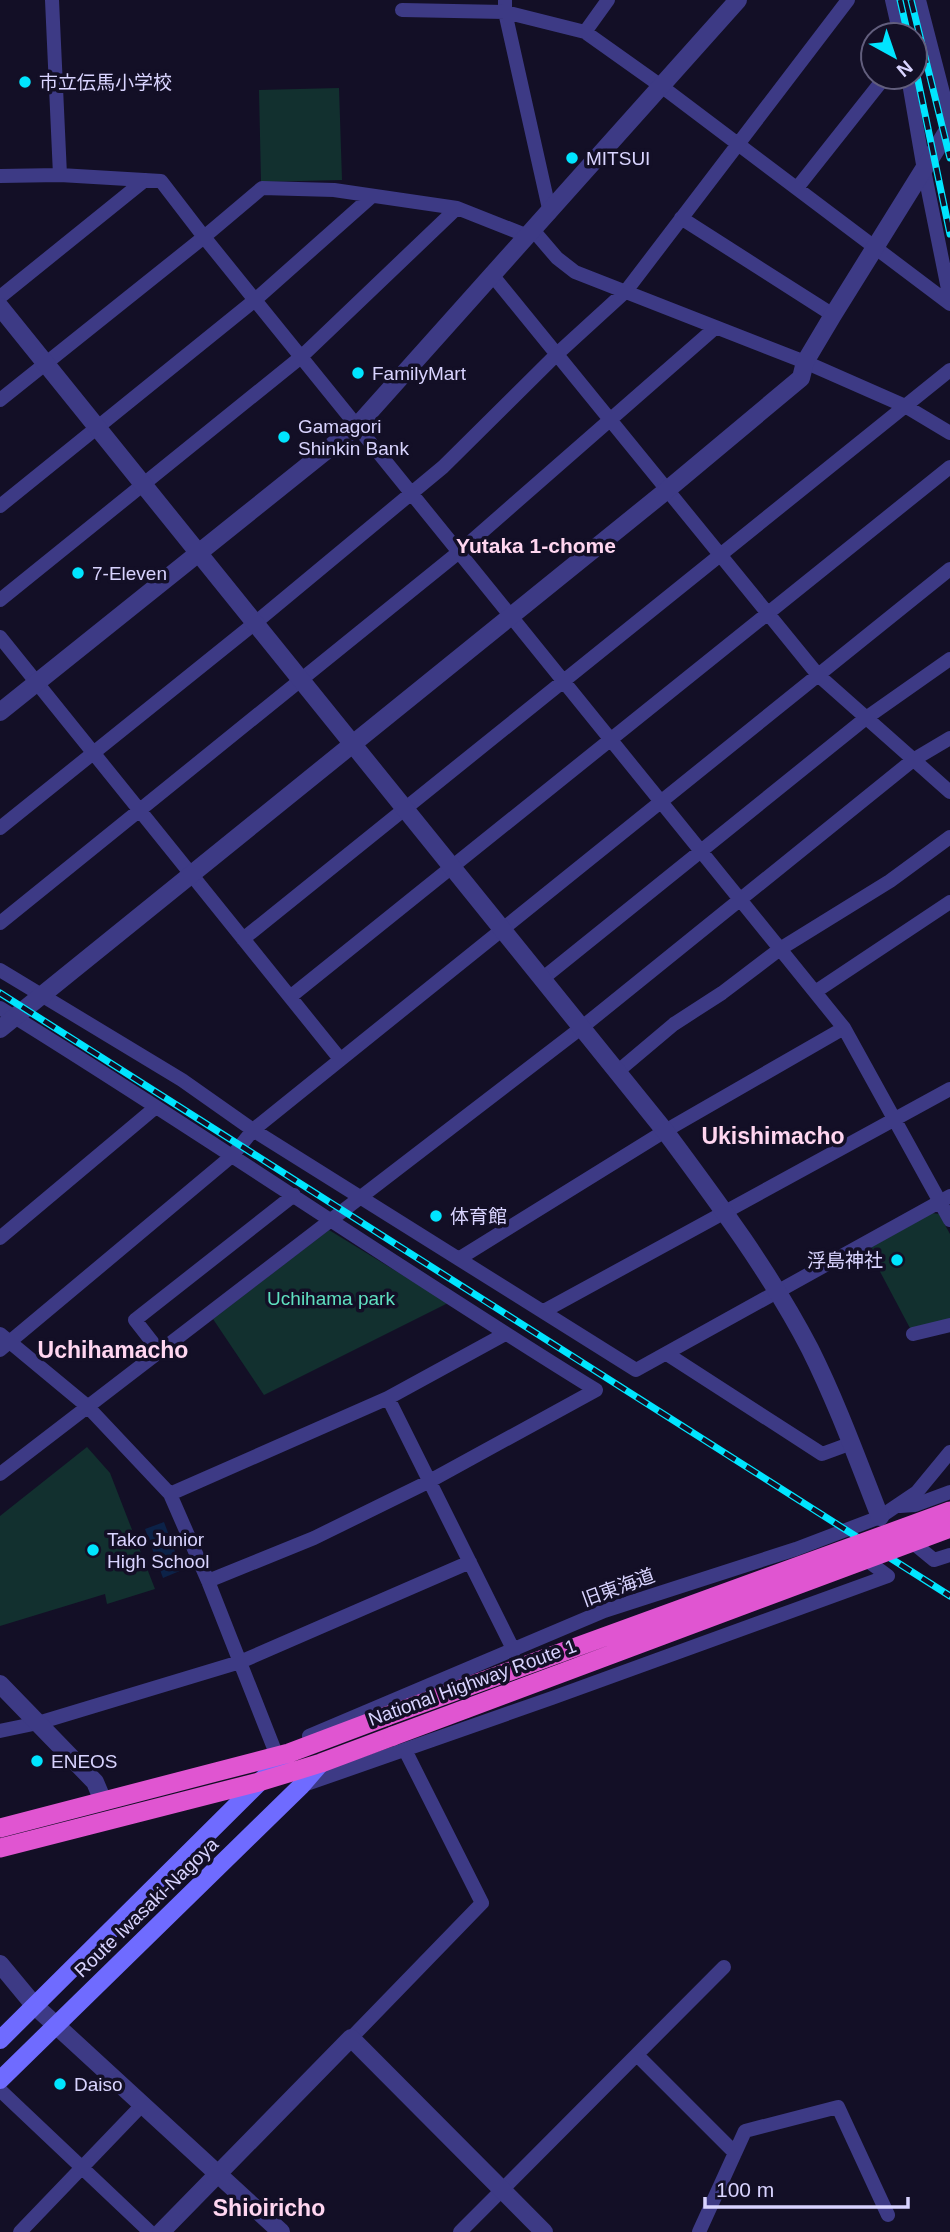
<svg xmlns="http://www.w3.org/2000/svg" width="950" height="2232" viewBox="0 0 950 2232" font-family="Arial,'Noto Sans JP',sans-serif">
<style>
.green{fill:#12302f}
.water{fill:#0c2248}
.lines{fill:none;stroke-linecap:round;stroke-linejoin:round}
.minor{stroke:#3d3a85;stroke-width:14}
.tertiary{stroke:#3d3a85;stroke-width:18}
.secondary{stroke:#6f6bff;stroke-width:18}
.trunk{stroke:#e055d1;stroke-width:19}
.rail-casing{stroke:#00e5ff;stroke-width:7}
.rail{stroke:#130f26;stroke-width:4.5;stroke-dasharray:13;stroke-linecap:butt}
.trunk-bridge{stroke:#e055d1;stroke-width:19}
.poi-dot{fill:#00e5ff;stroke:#130f26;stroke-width:2.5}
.labels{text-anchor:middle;stroke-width:7;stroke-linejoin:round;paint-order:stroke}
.poi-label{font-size:19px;fill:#d9d4ff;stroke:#130f26;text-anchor:start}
.park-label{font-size:19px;fill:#5fe0c0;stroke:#130f26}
.street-label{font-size:19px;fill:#d9d4ff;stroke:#130f26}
.neighbourhood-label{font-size:21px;font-weight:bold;fill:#ffd6f0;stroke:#130f26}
.quarter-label{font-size:23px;font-weight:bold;fill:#ffd6f0;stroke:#130f26}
</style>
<rect width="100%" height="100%" fill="#130f26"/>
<path class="green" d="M 339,88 L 342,180 L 261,182 L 259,90 Z
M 932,1213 L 939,1214 L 950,1234 L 950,1322 L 911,1330 L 868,1249 Z
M 329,1230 L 448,1303 L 264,1395 L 213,1319 Z
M 87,1447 L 110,1473 L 155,1589 L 107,1604 L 105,1594 L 0,1626 L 0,1516 Z"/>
<path class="water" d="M 164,1522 L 182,1570 L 163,1578 L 145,1529 Z"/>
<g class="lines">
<path class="minor" d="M 52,0 L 60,175
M 505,0 L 505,12 L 550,213
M 892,0 L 900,35
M 919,0 L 950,120
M 402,10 L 505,12 L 585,32 L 661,86 L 950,304
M 585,32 L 608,0
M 915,48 L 929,42
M 908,77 L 924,170 L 950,299
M 0,176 L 60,175 L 161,181 L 204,237 L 844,1028 L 950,1220
M 797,188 L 885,77
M 681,218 L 833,315
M 533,230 L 557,258 L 575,272 L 805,362 L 905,406 L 950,433
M 493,276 L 818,675 L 950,792
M 0,297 L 145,180
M 0,400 L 204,237 L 262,188 L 334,190 L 457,208 L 528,236
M 0,506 L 255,300 L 371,197
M 0,600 L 301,357 L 457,208
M 0,637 L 340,1059
M 0,828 L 255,623 L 443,467 L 557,354 L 626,291 L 848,0
M 0,923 L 459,552 L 715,328
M 243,939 L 950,370
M 0,970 L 182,1080 L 253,1130 L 636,1370 L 950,1196
M 542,979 L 866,718 L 950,659
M 815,992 L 950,902
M 290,997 L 950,467
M 0,1008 C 201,1132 395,1266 596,1390 L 428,1482 L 314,1538 L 208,1581
M 617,1072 L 674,1024 L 722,993 L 780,949 L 890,881 L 950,837
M 0,1238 L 156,1107
M 460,1258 L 665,1131 L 844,1028
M 544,1311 L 950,1089
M 0,1334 L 87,1406 L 170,1494 L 208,1581 L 277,1756
M 913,1334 L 950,1325
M 0,1350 L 233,1155 L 253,1130 L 950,569
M 160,1352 L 135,1320 L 294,1195
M 667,1354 L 822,1454 L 852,1443
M 388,1398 L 514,1651
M 0,1474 L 581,1028 L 913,760 L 950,738
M 170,1494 L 388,1398 L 505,1334
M 900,1506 L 915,1505 L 950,1492
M 906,1537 L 934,1560 L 950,1555
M 0,1731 L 38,1723 L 240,1662 L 470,1562
M 309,1736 L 604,1611 L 796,1549 L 880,1517 L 917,1492 L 950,1452
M 301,1786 L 552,1698 L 888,1576 L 861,1556
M 351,2038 L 482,1903 L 405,1750
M 637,2055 L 735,2153
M 0,2090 L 150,2232
M 20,2232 L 143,2104
M 460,2232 L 724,1967
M 699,2232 L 745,2131 L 838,2107 L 888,2215"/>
<path class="tertiary" d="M 0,307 L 665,1131 C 717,1201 770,1272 810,1349 C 837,1403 858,1461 880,1517
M 0,712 L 357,426 L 738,0
M 0,1029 L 667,490 L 801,378 L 805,362 L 833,315 L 950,127
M 0,1684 L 95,1782 L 103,1801
M 0,1964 L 34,2005 L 281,2232
M 161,2232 L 351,2038 L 544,2232"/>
<path class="secondary" d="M 0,2040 L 289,1753
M 0,2080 L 301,1786 L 321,1763"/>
<path class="trunk" d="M 0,1828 L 289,1753 L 387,1716
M 0,1848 L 259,1782 L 321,1763 L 393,1736"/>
<g class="rail-casing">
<path id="rail" d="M 900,0 L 908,35
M 911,0 L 950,158
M 915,66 L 950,234
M 0,993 L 950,1596"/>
</g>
<use href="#rail" class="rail"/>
<path class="trunk-bridge" d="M 387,1716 L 950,1511
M 393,1736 L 950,1528"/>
</g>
<g class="poi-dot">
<circle cx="25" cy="82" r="7"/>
<circle cx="572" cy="158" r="7"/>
<circle cx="358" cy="373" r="7"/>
<circle cx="284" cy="437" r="7"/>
<circle cx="78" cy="573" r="7"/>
<circle cx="436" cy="1216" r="7"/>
<circle cx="897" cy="1260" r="7"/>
<circle cx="93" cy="1550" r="7"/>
<circle cx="37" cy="1761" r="7"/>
<circle cx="60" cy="2084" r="7"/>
</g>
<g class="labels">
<g class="poi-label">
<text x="39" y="89">市立伝馬小学校</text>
<text x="586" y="165">MITSUI</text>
<text x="372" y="380">FamilyMart</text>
<text x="298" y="433">Gamagori<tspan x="298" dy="22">Shinkin Bank</tspan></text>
<text x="92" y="580">7-Eleven</text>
<text x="450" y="1223">体育館</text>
<text x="883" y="1267" text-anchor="end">浮島神社</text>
<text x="107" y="1546">Tako Junior<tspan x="107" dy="22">High School</tspan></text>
<text x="51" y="1768">ENEOS</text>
<text x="74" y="2091">Daiso</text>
</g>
<g class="park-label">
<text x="331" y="1305">Uchihama park</text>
</g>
<g class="street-label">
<text transform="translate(618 1587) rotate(-20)" y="7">旧東海道</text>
<text transform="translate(472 1682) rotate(-20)" y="7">National Highway Route 1</text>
<text transform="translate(146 1907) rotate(-44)" y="7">Route Iwasaki-Nagoya</text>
</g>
<g class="neighbourhood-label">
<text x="536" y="553">Yutaka 1-chome</text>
</g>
<g class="quarter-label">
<text x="773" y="1144">Ukishimacho</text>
<text x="113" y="1358">Uchihamacho</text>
<text x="269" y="2216">Shioiricho</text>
</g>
</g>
<g transform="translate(894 56) rotate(140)"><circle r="33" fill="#130f26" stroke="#625e7d" stroke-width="2"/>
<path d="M0-5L12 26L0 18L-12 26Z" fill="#00e5ff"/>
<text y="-10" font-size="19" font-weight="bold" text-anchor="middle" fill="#d9d4ff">N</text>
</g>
<path d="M705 2197v10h203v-10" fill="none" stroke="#d9d4ff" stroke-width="3.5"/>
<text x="716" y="2197" font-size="21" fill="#d9d4ff" stroke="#130f26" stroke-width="5" paint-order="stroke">100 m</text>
</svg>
